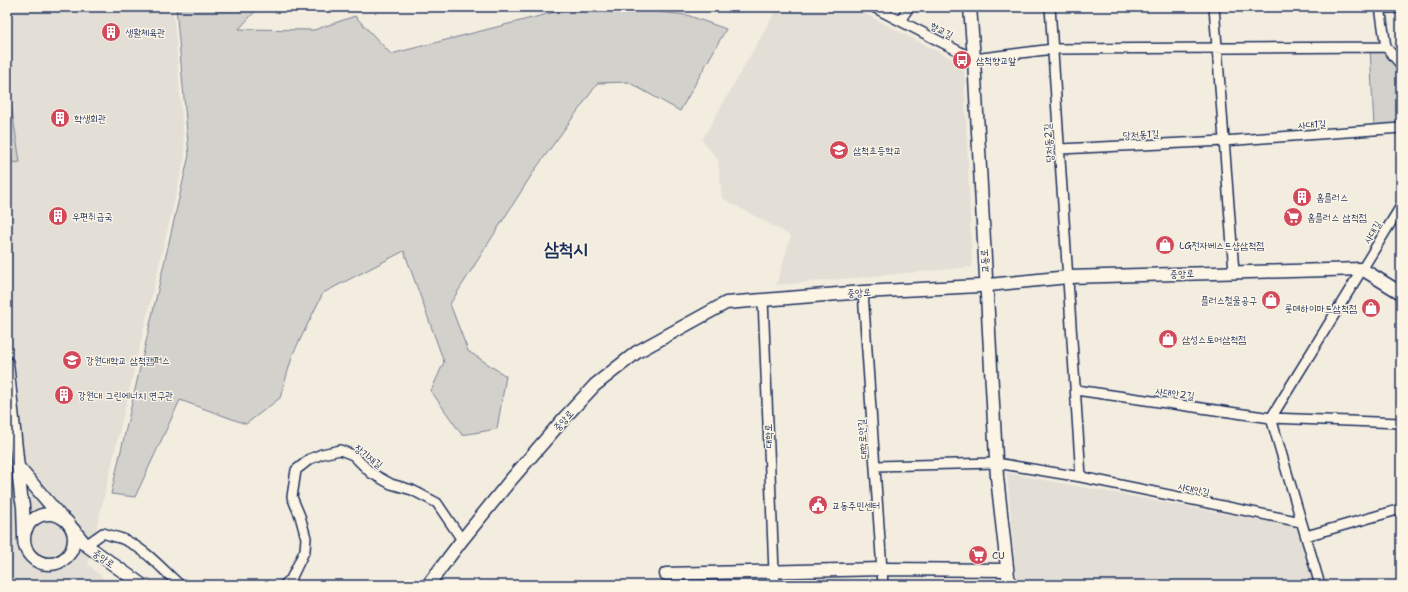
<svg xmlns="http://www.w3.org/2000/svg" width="1408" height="592" viewBox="0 0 1408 592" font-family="'Shantell Sans','Poor Story',sans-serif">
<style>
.built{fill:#e3dfd6}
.green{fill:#d3d1cc;stroke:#778095}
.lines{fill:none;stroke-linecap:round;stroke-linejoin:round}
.street-casing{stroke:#1b2f5e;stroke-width:12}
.secondary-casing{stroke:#1b2f5e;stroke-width:15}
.street{stroke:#fcf5e5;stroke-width:9}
.secondary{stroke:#fcf5e5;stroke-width:12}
.labels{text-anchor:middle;stroke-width:3;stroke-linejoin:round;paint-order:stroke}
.street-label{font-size:10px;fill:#1b2f5e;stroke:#fcf5e5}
.poi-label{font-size:10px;fill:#1b2f5e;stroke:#fcf5e5;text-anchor:start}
.town-label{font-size:18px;font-weight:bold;fill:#1b2f5e;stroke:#fcf5e5}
</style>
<rect width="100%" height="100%" fill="#f3ede0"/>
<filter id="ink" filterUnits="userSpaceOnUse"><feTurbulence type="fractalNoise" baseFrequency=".025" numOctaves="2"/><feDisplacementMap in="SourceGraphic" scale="8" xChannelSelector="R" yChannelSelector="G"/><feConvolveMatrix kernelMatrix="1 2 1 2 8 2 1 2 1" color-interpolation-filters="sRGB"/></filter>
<g filter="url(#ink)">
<path class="built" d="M 7,7 L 173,7 L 185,156 L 88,564 L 111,585 L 7,585 Z
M 778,7 L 852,7 L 964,65 L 972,267 L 776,285 L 791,236 L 722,198 L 718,160 L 702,140 Z
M 1007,473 L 1301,528 L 1315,585 L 1017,585 Z"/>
<path class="green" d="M 176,7 L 259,7 L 239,29 L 314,30 L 355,16 L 391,54 L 571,8 L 622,8 L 687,15 L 726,29 L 680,111 L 628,82 L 598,83 L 534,171 L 450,304 L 468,351 L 506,376 L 497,429 L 462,435 L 431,391 L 444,362 L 404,251 L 323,293 L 293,354 L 280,398 L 246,424 L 180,400 L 135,497 L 111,494 L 189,155 Z
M 1393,47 L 1401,58 L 1401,125 L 1374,127 L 1370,48 Z
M 7,79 L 20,162 L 7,163 Z"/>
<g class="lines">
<g class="street-casing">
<path id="street" d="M 873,7 L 974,59 L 1053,49 L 1386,47
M 1050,7 L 1081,477
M 1214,7 L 1234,272
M 1380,7 L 1386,47 L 1401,65
M 1380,8 L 1401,8
M 900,21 L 909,7
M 1060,149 L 1224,141 L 1401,128
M 863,292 L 883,585
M 763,299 L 774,572 L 775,585
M 1076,390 L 1271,418 L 1401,423
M 875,466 L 996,463 L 1081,477 L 1301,522
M 1306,536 L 1401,509
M 86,545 L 103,533 C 110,536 120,537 127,541 C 147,551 163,570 180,585
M 284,585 L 291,579 L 305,550 L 306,538 L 300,516 L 292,497 L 296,470 L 310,459 L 322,454 L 340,450 L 353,455 L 371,473 L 391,484 L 412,490 L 437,503 L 462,540
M 1320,585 L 1271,418 L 1401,206"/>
</g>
<g class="secondary-casing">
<path id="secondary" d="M 970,7 L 974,59 L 997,477 L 1009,585
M 7,363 L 21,496 L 23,506 L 24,537
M 19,468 L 60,516
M24 539a25 25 0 1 1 50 0a25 25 0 1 1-50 0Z
M 72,528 L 86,545 L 142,585
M 666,574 L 882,569 L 1007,570
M 428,585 L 462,540 L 509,482 L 566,416 L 595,385 L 637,352 L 726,303 L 863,292 L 979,286 L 1068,277 L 1362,269 L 1401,293"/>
</g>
<use href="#street" class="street"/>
<use href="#secondary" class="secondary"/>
</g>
</g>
<defs>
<g id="building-disc" transform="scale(1)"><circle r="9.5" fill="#d1495b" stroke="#fcf5e5"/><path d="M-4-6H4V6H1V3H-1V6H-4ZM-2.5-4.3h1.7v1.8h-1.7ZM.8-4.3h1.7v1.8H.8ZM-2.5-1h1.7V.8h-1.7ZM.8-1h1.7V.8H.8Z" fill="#fff"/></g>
<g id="bus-disc" transform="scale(1)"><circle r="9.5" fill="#d1495b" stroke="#fcf5e5"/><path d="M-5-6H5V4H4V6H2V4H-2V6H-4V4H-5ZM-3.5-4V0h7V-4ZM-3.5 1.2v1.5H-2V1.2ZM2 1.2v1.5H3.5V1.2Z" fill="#fff"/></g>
<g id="school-disc" transform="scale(1)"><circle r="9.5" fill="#d1495b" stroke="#fcf5e5"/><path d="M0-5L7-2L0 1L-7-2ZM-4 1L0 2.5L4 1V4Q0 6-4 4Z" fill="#fff"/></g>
<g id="supermarket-disc" transform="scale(1)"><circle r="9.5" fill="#d1495b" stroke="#fcf5e5"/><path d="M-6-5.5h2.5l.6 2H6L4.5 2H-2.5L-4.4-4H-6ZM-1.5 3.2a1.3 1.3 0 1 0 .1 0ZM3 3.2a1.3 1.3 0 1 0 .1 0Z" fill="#fff"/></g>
<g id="shop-disc" transform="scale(1)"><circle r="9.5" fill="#d1495b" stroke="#fcf5e5"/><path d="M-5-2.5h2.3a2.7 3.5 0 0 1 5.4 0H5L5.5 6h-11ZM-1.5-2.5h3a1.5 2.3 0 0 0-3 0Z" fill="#fff"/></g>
<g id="university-disc" transform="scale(1)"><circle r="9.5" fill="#d1495b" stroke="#fcf5e5"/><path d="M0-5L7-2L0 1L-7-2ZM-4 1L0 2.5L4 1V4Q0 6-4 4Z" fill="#fff"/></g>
<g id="civic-disc" transform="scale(1)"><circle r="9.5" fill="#d1495b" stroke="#fcf5e5"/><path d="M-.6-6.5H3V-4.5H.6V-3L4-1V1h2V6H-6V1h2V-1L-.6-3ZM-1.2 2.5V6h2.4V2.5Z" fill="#fff"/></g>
</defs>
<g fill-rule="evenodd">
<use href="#building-disc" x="111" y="32"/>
<use href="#bus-disc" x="962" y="60"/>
<use href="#building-disc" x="60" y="118"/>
<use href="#school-disc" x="839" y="150"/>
<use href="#building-disc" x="1302" y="197"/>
<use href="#building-disc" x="58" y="216"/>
<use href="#supermarket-disc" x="1293" y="217"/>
<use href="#shop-disc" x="1165" y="245"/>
<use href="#shop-disc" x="1271" y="300"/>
<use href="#shop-disc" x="1371" y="308"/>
<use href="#shop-disc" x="1168" y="339"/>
<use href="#university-disc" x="72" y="360"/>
<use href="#building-disc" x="64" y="395"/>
<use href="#civic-disc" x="818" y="505"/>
<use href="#supermarket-disc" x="978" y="555"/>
</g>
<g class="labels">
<g class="street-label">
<text transform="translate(942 30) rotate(27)" y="4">향교길</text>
<text transform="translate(1312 124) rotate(-4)" y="4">사대1길</text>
<text transform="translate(1141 134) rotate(-3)" y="4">당저동1길</text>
<text transform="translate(1048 143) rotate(-94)" y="4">당저동2길</text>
<text transform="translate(1372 232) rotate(-59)" y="4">사대길</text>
<text transform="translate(984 261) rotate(-93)" y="4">교동로</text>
<text transform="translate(1182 273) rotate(-2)" y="4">중앙로</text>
<text transform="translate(859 292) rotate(-4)" y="4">중앙로</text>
<text transform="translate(1175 393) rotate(8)" y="4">사대안2길</text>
<text transform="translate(563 420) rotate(-48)" y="4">중앙로</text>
<text transform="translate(768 436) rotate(-92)" y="4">대학로</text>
<text transform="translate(862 439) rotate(-94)" y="4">대학로안길</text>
<text transform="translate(369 456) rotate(37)" y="4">장기재길</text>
<text transform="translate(1194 489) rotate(12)" y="4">사대안길</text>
<text transform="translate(104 558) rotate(36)" y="4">중앙로</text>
</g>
<g class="poi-label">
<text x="125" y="36">생활체육관</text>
<text x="976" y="64">삼척향교앞</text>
<text x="74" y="122">학생회관</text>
<text x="853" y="154">삼척초등학교</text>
<text x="1316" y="201">홈플러스</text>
<text x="72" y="220">우편취급국</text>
<text x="1307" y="221">홈플러스 삼척점</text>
<text x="1179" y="249">LG전자베스트샵삼척점</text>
<text x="1257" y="304" text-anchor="end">플러스철물공구</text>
<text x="1357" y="312" text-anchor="end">롯데하이마트삼척점</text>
<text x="1182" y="343">삼성스토어삼척점</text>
<text x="86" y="364">강원대학교 삼척캠퍼스</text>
<text x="78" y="399">강원대 그린에너지 연구관</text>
<text x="832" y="509">교동주민센터</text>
<text x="992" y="559">CU</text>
</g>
<g class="town-label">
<text x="566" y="255">삼척시</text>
</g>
</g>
<rect width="1408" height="592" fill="none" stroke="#fcf5e5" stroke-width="24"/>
<rect x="12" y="12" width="1384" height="568" fill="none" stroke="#1b2f5e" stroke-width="1.5" filter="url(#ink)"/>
</svg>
